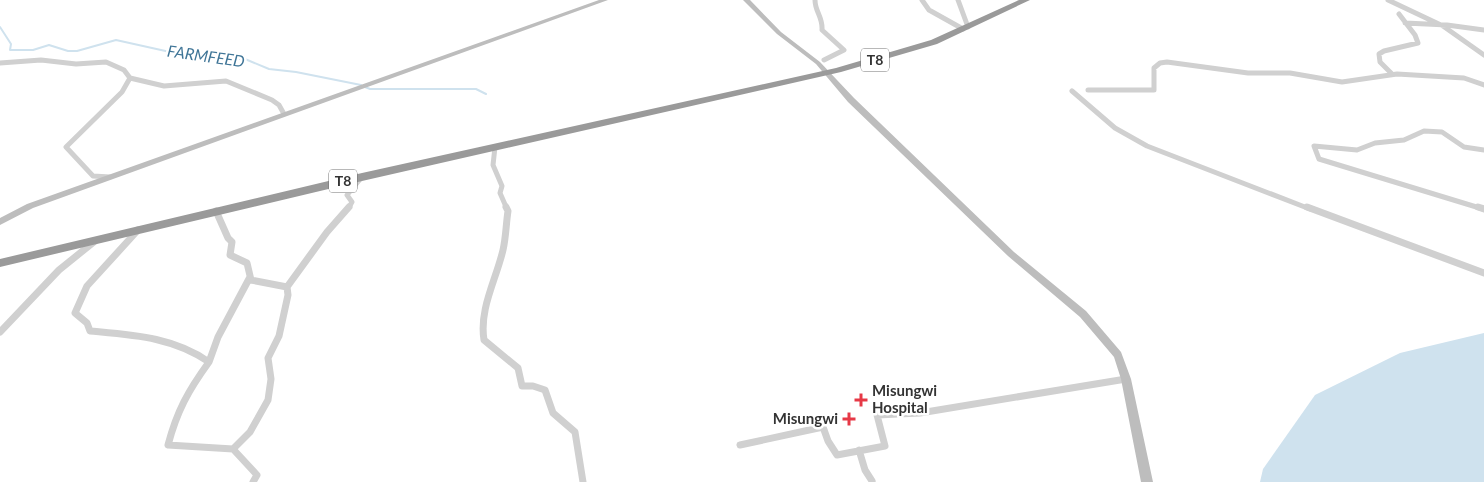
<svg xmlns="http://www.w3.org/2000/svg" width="1484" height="482" viewBox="0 0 1484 482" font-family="Lato,sans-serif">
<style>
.water{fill:#cfe2ee}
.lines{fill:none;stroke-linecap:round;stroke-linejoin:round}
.stream{stroke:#cfe2ee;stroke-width:2}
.street-far1{stroke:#d0d0d0;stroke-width:5}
.street{stroke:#d0d0d0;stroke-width:7}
.secondary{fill:#bdbdbd;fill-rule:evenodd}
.highway{fill:#9a9a9a;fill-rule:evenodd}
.poi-dot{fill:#e63946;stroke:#fff;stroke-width:2}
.labels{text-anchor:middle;stroke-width:5;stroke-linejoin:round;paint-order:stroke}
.shield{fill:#fff;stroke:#707070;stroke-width:1}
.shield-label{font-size:14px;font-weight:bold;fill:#333}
.poi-label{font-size:15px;font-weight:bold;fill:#333;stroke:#fff;text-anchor:start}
.water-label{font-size:16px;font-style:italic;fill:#3f7597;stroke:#fff}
</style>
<rect width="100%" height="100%" fill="#fff"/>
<path class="water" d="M 1484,333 L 1484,482 L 1260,482 L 1263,469 L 1315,395 L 1400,353 Z"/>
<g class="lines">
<path class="stream" d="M 0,27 L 11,44 L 10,50 L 33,50 L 49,45 L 68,51 L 77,51 L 116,40 L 197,58 L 245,59 L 269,69 L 296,72 L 361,85
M 365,87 L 370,89 L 476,89 L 486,94"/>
<path class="street-far1" d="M 815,0 C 815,12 823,17 822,30 L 844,50 L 824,60
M 922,0 L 929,10 L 963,29
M 958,0 L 968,27
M 1388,0 L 1443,26 L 1484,55
M 1405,23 L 1447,25 L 1484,30
M 0,63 L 41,60 L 76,64 L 106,62 L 124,70 L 130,78 L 122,92 L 66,147 L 93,176 L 110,177
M 1392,74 L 1380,62 L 1379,54 L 1384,51 L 1418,43 L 1415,35 L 1399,14
M 130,78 L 164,86 L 226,81 L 272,100 L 279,105 L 284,114
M 1088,90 L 1154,90 L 1154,68 L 1160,63 L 1167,62 L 1248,73 L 1290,73 L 1342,82 L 1397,74 L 1464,78 L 1484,85
M 1072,91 L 1115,128 L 1147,146 L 1310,209
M 495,147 L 493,165 L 502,186 L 500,193 L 507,209
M 348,209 L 352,202 L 347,195 L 362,177
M 1483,209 L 1319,159 L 1314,146 L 1357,150 L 1375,143 L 1404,140 L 1424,131 L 1442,132 L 1464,147 L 1484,150"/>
<path class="street" d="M 506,207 L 508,211 C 506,224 506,237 503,250 C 496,280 479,309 484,340 L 518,368 L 522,386 L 533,386 L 545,390 L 553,413 L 575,432 L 583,482
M 1307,207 L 1484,273
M 1478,207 L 1484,209
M 216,211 L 228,238 L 232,242 L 230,255 L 247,263 L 251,280 L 287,287
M 138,230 L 87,286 L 75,313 L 87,323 L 90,331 C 133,335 173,337 209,362 C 188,391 177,411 168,445 L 233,449 L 250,432 L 268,400 L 271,379 L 268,358 L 279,336 L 288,295 L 287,287 L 327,232 L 349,207
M 0,332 L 59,270 L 95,241
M 209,362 L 218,337 L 250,277
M 740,445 L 823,427 L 828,441 L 837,455 L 885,446 L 877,415 L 920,413 L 1126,379
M 233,449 L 257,475 L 253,482
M 859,450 L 865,470 L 872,481"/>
<path class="secondary" d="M 599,0 L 608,0 L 33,208 L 0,225 L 0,218 L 27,204 Z
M 743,0 L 750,0 L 781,32 L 820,62 L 854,98 L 1014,252 L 1086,311 L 1121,352 L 1131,379 L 1153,482 L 1141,482 L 1121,379 L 1114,357 L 1080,317 L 1008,256 L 848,102 L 816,64 L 777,34 Z"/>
<path class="highway" d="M 1019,0 L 1030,0 L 937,44 L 841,72 L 362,181 L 0,267 L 0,259 L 362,173 L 836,68 L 931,40 Z"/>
</g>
<g class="poi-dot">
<path d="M858.5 392.5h5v5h5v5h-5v5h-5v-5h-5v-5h5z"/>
<path d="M846.5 411.5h5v5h5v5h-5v5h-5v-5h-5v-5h5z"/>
</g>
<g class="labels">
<g class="shield">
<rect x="861" y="48.5" width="28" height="23" rx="4"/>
<rect x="329" y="169.5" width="28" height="23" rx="4"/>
</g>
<g class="shield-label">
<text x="875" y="65">T8</text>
<text x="343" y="186">T8</text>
</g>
<g class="poi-label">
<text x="872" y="396">Misungwi<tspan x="872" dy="17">Hospital</tspan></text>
<text x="838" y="424" text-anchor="end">Misungwi</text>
</g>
<g class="water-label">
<text transform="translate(206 56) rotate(8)" y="6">FARMFEED</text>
</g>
</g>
</svg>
